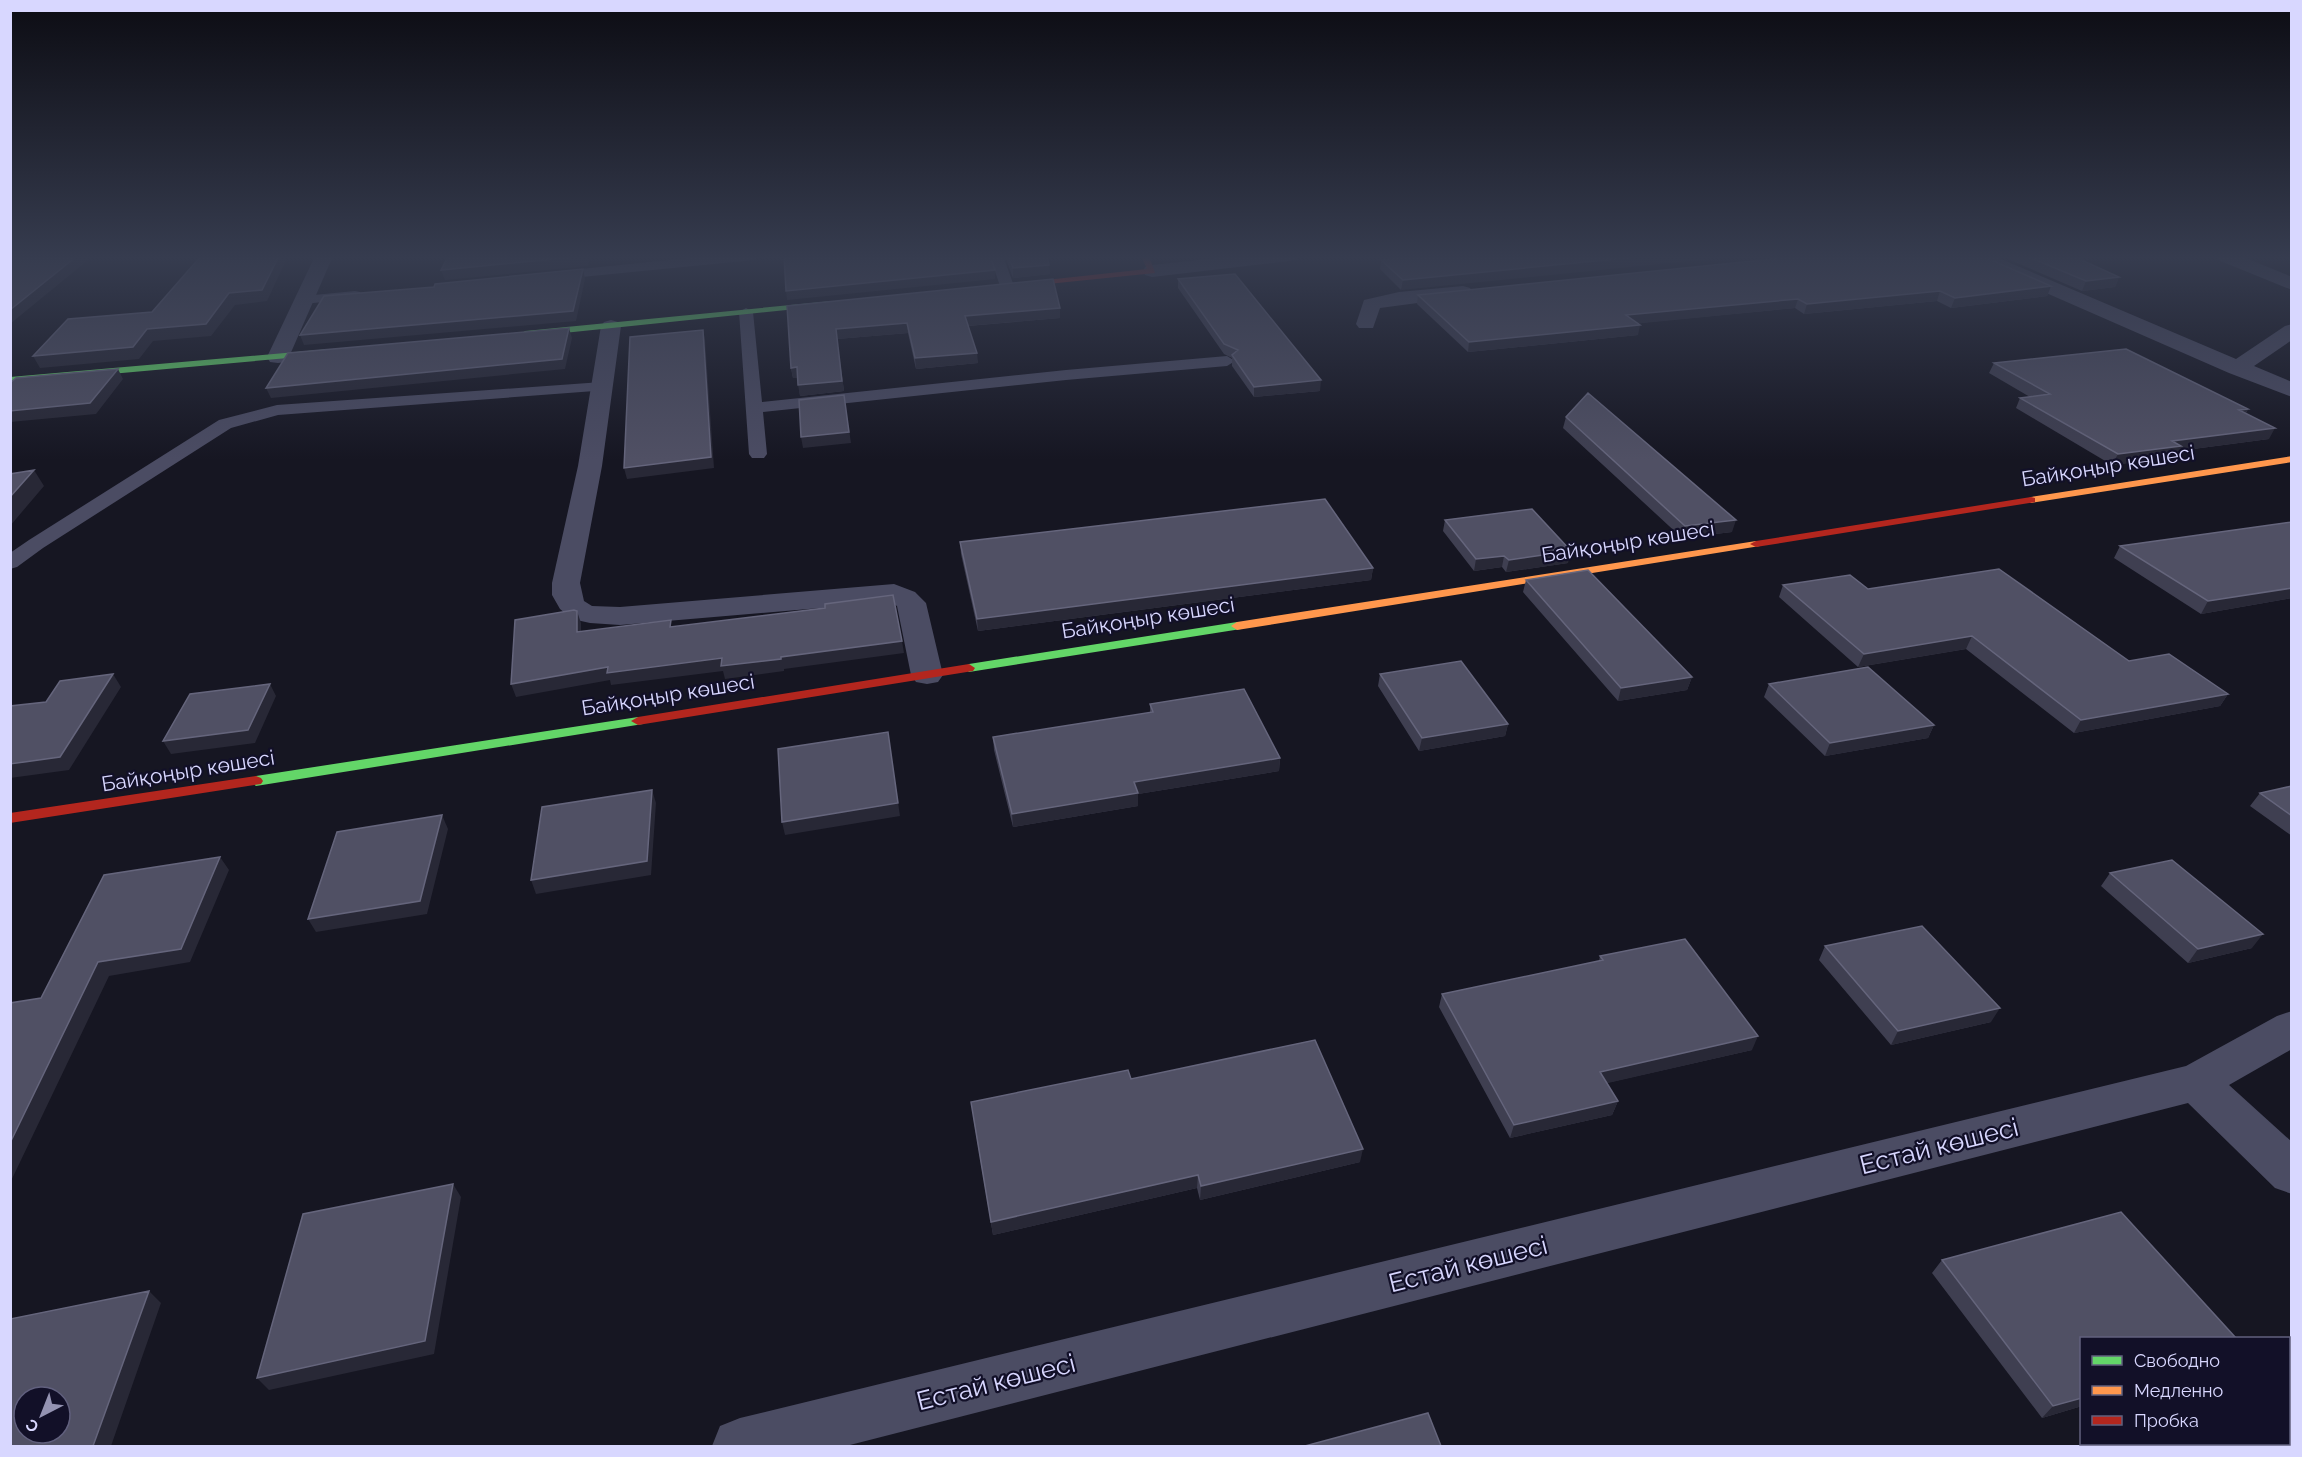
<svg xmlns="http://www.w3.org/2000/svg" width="2302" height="1457" viewBox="0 0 2302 1457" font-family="Raleway,sans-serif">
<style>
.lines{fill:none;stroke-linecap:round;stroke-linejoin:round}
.lane{fill:#4b4c63;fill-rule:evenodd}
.street{fill:#4b4c63;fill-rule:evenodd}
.fast{fill:#63d668;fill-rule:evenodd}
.slow{fill:#ff974d;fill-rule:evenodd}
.jam{fill:#b3261e;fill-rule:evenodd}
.wall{fill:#3f3f51}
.shaded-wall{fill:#282836}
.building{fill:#505064;stroke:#65657c;stroke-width:1.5;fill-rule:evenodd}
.labels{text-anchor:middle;stroke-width:4.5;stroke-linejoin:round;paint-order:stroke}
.street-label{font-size:21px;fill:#d8d7ff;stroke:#121028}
.near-street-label{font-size:26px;fill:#d8d7ff;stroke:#121028}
</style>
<rect width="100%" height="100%" fill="#161622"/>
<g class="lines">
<path class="lane" d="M 709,256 L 760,256 L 754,260 L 551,280 L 544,276 L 551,272 Z
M 990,256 L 1003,256 L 1014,286 L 1012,289 L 1007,290 L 1000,286 Z
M 355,291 L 360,292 L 362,295 L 360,298 L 304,304 L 297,300 L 304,296 Z
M 746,308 L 753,312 L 762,402 L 1066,370 L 1227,356 L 1235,361 L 1227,366 L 1066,380 L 763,412 L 767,454 L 764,458 L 752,458 L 749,454 L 739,312 Z
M 602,382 L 610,387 L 608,390 L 278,415 L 231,428 L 43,548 L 17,567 L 10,569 L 10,553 L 29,540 L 219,420 L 277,405 Z"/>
<path class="street" d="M 315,256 L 333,256 L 289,357 L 286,362 L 278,363 L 270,362 L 267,357 Z
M 1235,256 L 1298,256 L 1295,260 L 1289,261 L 1152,277 L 1145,275 L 1143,271 L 1145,267 L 1152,265 Z
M 1968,256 L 1994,256 L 2236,359 L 2285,326 L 2292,324 L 2292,340 L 2254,366 L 2292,382 L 2292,397 L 2229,373 L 1971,260 Z
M 2215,256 L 2241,256 L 2292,277 L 2292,290 L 2218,260 Z
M 1463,286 L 1470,288 L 1473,292 L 1470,296 L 1380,308 L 1373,328 L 1359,328 L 1356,324 L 1364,300 L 1399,292 Z
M 611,320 L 618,322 L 621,326 L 602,466 L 580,583 L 584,601 L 592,606 L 620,607 L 894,584 L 915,592 L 926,603 L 943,675 L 938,682 L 927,684 L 916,682 L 911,675 L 897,606 L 890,602 L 620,625 L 590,623 L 572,619 L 560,609 L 552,595 L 552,583 L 578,466 L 601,326 L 604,322 Z
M 2292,1011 L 2292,1049 L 2229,1085 L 2292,1142 L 2292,1194 L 2275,1188 L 2188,1103 L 846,1446 L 712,1446 L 720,1426 L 740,1418 L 2186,1066 L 2277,1016 Z"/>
<path class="fast" d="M 832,301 L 835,301 L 835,305 L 525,337 L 521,334 L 525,331 Z
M 330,349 L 333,350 L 333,354 L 10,383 L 10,377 Z
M 1237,622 L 1241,623 L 1243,626 L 1241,629 L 969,672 L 963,668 L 969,664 Z
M 638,717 L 643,718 L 645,721 L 643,724 L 256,786 L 249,781 L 256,776 Z"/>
<path class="slow" d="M 2292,456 L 2292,462 L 2031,503 L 2026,500 L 2031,497 Z
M 1756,541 L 1762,544 L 1760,546 L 1237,630 L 1231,626 L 1237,622 Z"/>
<path class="jam" d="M 1141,256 L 1149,256 L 1155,273 L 1009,288 L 1005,286 L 1009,284 L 1147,269 Z
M 2031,497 L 2035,498 L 2035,502 L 1756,547 L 1750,544 L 1756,541 Z
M 969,664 L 975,668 L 973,671 L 638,725 L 631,721 L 638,717 Z
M 256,776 L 261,778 L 263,781 L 261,784 L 10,823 L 10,813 Z"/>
</g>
<path class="wall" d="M 1005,256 L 1047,256 L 1050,274 L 1013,278 Z
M 1423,256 L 1401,290 L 1380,269 L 1381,260 Z
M 2001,256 L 2073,256 L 2119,277 L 2115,287 L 2082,291 Z
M 1178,279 L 1320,391 L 1254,397 L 1232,366 L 1232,358 L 1224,354 L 1178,288 Z
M 2051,286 L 2047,296 L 1951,308 L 1937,301 L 1804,314 L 1795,308 L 1638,323 L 1638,335 L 1468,352 L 1417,304 L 1418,295 Z
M 787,306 L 1060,308 L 1060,318 L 968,326 L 978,363 L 916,369 L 908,333 L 837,339 L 844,391 L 800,396 L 798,378 L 793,378 L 791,368 Z
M 1994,363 L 2248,409 L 2246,413 L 2269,439 L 2178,451 L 2175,457 L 2112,465 L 2016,408 L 2020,398 L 2030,397 L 1989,373 Z
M 1566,417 L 1732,532 L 1682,538 L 1563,428 Z
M 1445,520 L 1568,563 L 1506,572 L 1502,567 L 1474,571 L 1443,531 Z
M 2292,522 L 2292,598 L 2201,614 L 2114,558 L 2120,546 Z
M 960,542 L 1373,568 L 1371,580 L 978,631 L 961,554 Z
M 1526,580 L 1692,677 L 1687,690 L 1618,701 L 1523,592 Z
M 1783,585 L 1868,589 L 2129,661 L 2228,694 L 2220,706 L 2074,733 L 1966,649 L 1858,667 L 1779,597 Z
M 1380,674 L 1508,724 L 1505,736 L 1419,751 L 1378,686 Z
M 1769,684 L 1934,725 L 1928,738 L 1825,756 L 1764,697 Z
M 1150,704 L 1280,758 L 1279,771 L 1138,794 L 1138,806 L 1013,827 L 994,750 L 993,737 L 1150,713 Z
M 2292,786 L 2292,836 L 2250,806 L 2260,793 Z
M 2110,873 L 2252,948 L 2188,963 L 2101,886 Z
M 1825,946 L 1991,1022 L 1891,1045 L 1819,960 Z
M 1600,956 L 1752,1050 L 1606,1083 L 1618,1101 L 1612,1115 L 1510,1138 L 1439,1007 L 1442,994 L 1599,961 Z
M 1131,1079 L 1360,1162 L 1200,1200 L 1197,1188 L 993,1235 L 973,1116 Z
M 1942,1260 L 2082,1338 L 2082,1406 L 2042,1418 L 1932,1273 Z"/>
<path class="shaded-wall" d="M 77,256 L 93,256 L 10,324 L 10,310 Z
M 279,256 L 288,256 L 267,301 L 235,305 L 211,336 L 153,341 L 139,359 L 40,368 L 33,356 L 147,329 Z
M 586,256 L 590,256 L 588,266 L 445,280 L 441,270 Z
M 1647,256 L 1739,256 L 1401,290 L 1403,280 Z
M 1049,265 L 1050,274 L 1013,278 L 1013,268 Z
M 583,269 L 585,279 L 576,321 L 304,345 L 300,335 Z
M 995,270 L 995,279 L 787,300 L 786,291 Z
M 2119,277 L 2115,287 L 2082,291 L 2086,281 Z
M 2051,286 L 2047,296 L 1951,308 L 1955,298 Z
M 1940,291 L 1937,301 L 1804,314 L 1807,304 Z
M 1798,299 L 1795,308 L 1624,325 L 1626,315 Z
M 1060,308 L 1060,318 L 966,326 L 965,316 Z
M 907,323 L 908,333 L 837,339 L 844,391 L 800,396 L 798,385 L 836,329 Z
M 1640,325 L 1638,335 L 1468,352 L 1469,342 Z
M 569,328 L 572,338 L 565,369 L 271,398 L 266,388 Z
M 703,330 L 705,340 L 714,468 L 627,479 L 624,468 Z
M 977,353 L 978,363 L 916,369 L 915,358 Z
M 797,367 L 799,378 L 793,378 L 791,368 Z
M 118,369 L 123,379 L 96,414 L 10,422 L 10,411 Z
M 1321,380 L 1320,391 L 1254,397 L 1254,387 Z
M 844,395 L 851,443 L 803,448 L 801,437 Z
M 2248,409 L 2242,420 L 2239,410 Z
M 2275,428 L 2269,439 L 2178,451 L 2175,457 L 2112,465 L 2118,454 L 2172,441 Z
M 34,470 L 44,486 L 10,526 L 10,497 Z
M 1736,520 L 1732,532 L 1682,538 L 1685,526 Z
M 1571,551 L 1568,563 L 1506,572 L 1509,560 Z
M 1504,556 L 1502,567 L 1474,571 L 1476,559 Z
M 1373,568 L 1371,580 L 978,631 L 977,619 Z
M 2292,588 L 2292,598 L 2201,614 L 2208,601 Z
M 577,611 L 581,623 L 581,644 L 577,632 Z
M 1972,636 L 1966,649 L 1858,667 L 1864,654 Z
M 902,641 L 904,653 L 784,669 L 784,671 L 725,679 L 723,671 L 611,685 L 610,680 L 516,697 L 511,684 L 608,667 L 722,658 L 781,657 Z
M 113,674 L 121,687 L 69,770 L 10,778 L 10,764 Z
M 1692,677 L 1687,690 L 1618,701 L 1621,688 Z
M 270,684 L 276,696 L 255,743 L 171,754 L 163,741 Z
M 2228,694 L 2220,706 L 2074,733 L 2081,720 Z
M 1508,724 L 1505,736 L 1419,751 L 1422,738 Z
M 1934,725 L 1928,738 L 1825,756 L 1830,743 Z
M 888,732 L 900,816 L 785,835 L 782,822 Z
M 1280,758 L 1279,771 L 1138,794 L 1138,806 L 1013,827 L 1012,814 L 1134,782 Z
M 652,790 L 656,803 L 651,875 L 536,894 L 531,880 Z
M 442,815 L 448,829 L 427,914 L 316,932 L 308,919 Z
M 220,857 L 229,870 L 190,962 L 109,976 L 10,1183 L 10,1143 L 98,962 Z
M 2263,934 L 2252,948 L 2188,963 L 2198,949 Z
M 2000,1008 L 1991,1022 L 1891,1045 L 1898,1031 Z
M 1758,1036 L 1752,1050 L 1595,1086 L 1600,1072 Z
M 1618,1101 L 1612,1115 L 1510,1138 L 1514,1125 Z
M 1363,1149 L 1360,1162 L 1200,1200 L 1201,1186 Z
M 1198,1175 L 1197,1188 L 993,1235 L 991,1222 Z
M 453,1184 L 461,1197 L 434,1354 L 269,1390 L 257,1378 Z
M 149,1291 L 161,1303 L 111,1446 L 93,1446 Z
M 2082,1398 L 2082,1406 L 2042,1418 L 2053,1406 Z"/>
<path class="building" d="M 10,256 L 77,256 L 10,310 Z
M 201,256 L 279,256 L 262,290 L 229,293 L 206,324 L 147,329 L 133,347 L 33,356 L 68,319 L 152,312 Z
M 448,256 L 586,256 L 441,270 Z
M 784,256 L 990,256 L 995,270 L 786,291 Z
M 1008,256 L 1047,256 L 1049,265 L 1013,268 Z
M 1423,256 L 1647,256 L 1403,280 L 1381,260 Z
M 1802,256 L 1982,256 L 2051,286 L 1955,298 L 1940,291 L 1807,304 L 1798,299 L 1626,315 L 1640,325 L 1469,342 L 1418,295 Z
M 2026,256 L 2073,256 L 2119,277 L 2086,281 Z
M 583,269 L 573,311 L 300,335 L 324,296 L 434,287 L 435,284 Z
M 1235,274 L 1321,380 L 1254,387 L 1232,355 L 1238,350 L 1224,344 L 1178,279 Z
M 1053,279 L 1060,308 L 965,316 L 977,353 L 915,358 L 907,323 L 836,329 L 842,381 L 798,385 L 797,367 L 791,368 L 787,306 Z
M 569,328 L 562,359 L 266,388 L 288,353 Z
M 703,330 L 711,457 L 624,468 L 630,337 Z
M 2126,349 L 2248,409 L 2239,410 L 2275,428 L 2172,441 L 2181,446 L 2118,454 L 2020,398 L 2050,394 L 1994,363 Z
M 118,369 L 90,403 L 10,411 L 10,383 L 16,378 Z
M 1588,393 L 1736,520 L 1685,526 L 1566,417 Z
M 844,395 L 849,432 L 801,437 L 799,400 Z
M 34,470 L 10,497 L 10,474 Z
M 1325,499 L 1373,568 L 977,619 L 960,542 Z
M 1532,509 L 1571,551 L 1509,560 L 1504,556 L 1476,559 L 1445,520 Z
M 2292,522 L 2292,588 L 2208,601 L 2120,546 Z
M 1999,569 L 2129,661 L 2169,654 L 2228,694 L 2081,720 L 1972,636 L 1864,654 L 1783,585 L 1850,575 L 1868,589 Z
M 1588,570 L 1692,677 L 1621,688 L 1526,580 Z
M 893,595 L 902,641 L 781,657 L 781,659 L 721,666 L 722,658 L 607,673 L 608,667 L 511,684 L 515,620 L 574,610 L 577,611 L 577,632 L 671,620 L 670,627 L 825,608 L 825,604 Z
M 1461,661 L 1508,724 L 1422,738 L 1380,674 Z
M 1868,667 L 1934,725 L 1830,743 L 1769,684 Z
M 113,674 L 60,757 L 10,764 L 10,706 L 46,702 L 60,681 Z
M 270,684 L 248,730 L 163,741 L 190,694 Z
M 1244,689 L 1280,758 L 1134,782 L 1138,793 L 1012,814 L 993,737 L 1153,712 L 1150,704 Z
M 888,732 L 898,803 L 782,822 L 778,749 Z
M 2292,786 L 2292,816 L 2260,793 Z
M 652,790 L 647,861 L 531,880 L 542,807 Z
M 442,815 L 420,901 L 308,919 L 337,832 Z
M 220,857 L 181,949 L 98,962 L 10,1143 L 10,1003 L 41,998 L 104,875 Z
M 2172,860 L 2263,934 L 2198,949 L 2110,873 Z
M 1922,926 L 2000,1008 L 1898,1031 L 1825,946 Z
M 1685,939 L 1758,1036 L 1600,1072 L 1618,1101 L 1514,1125 L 1442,994 L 1603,960 L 1600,956 Z
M 1315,1040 L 1363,1149 L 1201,1186 L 1198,1175 L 991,1222 L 971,1102 L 1128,1070 L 1131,1079 Z
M 453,1184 L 425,1341 L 257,1378 L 303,1214 Z
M 2121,1212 L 2236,1338 L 2082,1338 L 2082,1398 L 2053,1406 L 1942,1260 Z
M 149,1291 L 93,1446 L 10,1446 L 10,1319 ZM 24,1397 L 60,1397 L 60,1433 L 24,1433 Z
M 1428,1413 L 1441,1446 L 1305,1446 Z"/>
<linearGradient id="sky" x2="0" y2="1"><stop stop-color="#0c0c13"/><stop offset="0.56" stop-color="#363c4f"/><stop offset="1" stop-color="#363c4f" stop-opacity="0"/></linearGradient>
<rect width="2302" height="460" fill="url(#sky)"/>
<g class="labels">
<g class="street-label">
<text transform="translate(2108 466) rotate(-9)" y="7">Байқоңыр көшесі</text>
<text transform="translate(1628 542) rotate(-9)" y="7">Байқоңыр көшесі</text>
<text transform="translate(1148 618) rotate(-9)" y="7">Байқоңыр көшесі</text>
<text transform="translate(668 695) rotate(-9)" y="7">Байқоңыр көшесі</text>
<text transform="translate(188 771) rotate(-9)" y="7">Байқоңыр көшесі</text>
</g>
<g class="near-street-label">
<text transform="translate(1939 1146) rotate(-14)" y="9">Естай көшесі</text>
<text transform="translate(1468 1264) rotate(-14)" y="9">Естай көшесі</text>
<text transform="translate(996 1382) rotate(-14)" y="9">Естай көшесі</text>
</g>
</g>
<rect width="2302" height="1457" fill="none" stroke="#d8d7ff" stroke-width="24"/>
<rect x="2080" y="1337" width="210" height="108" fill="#121028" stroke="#61607e" stroke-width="1.5"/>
<rect x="2092" y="1356" width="30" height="9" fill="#63d668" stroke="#61607e" stroke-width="1.5"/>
<text x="2134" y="1367" font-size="18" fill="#d8d7ff">Свободно</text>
<rect x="2092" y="1386" width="30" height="9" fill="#ff974d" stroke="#61607e" stroke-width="1.5"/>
<text x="2134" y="1397" font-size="18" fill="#d8d7ff">Медленно</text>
<rect x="2092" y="1416" width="30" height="9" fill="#b3261e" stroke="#61607e" stroke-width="1.5"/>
<text x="2134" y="1427" font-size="18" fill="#d8d7ff">Пробка</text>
<g transform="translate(42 1415) rotate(222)"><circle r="28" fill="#121028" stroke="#61607e" stroke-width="1.5"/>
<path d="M0-4.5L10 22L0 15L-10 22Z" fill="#9493b2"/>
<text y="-9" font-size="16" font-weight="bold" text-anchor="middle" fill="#d8d7ff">С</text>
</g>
</svg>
